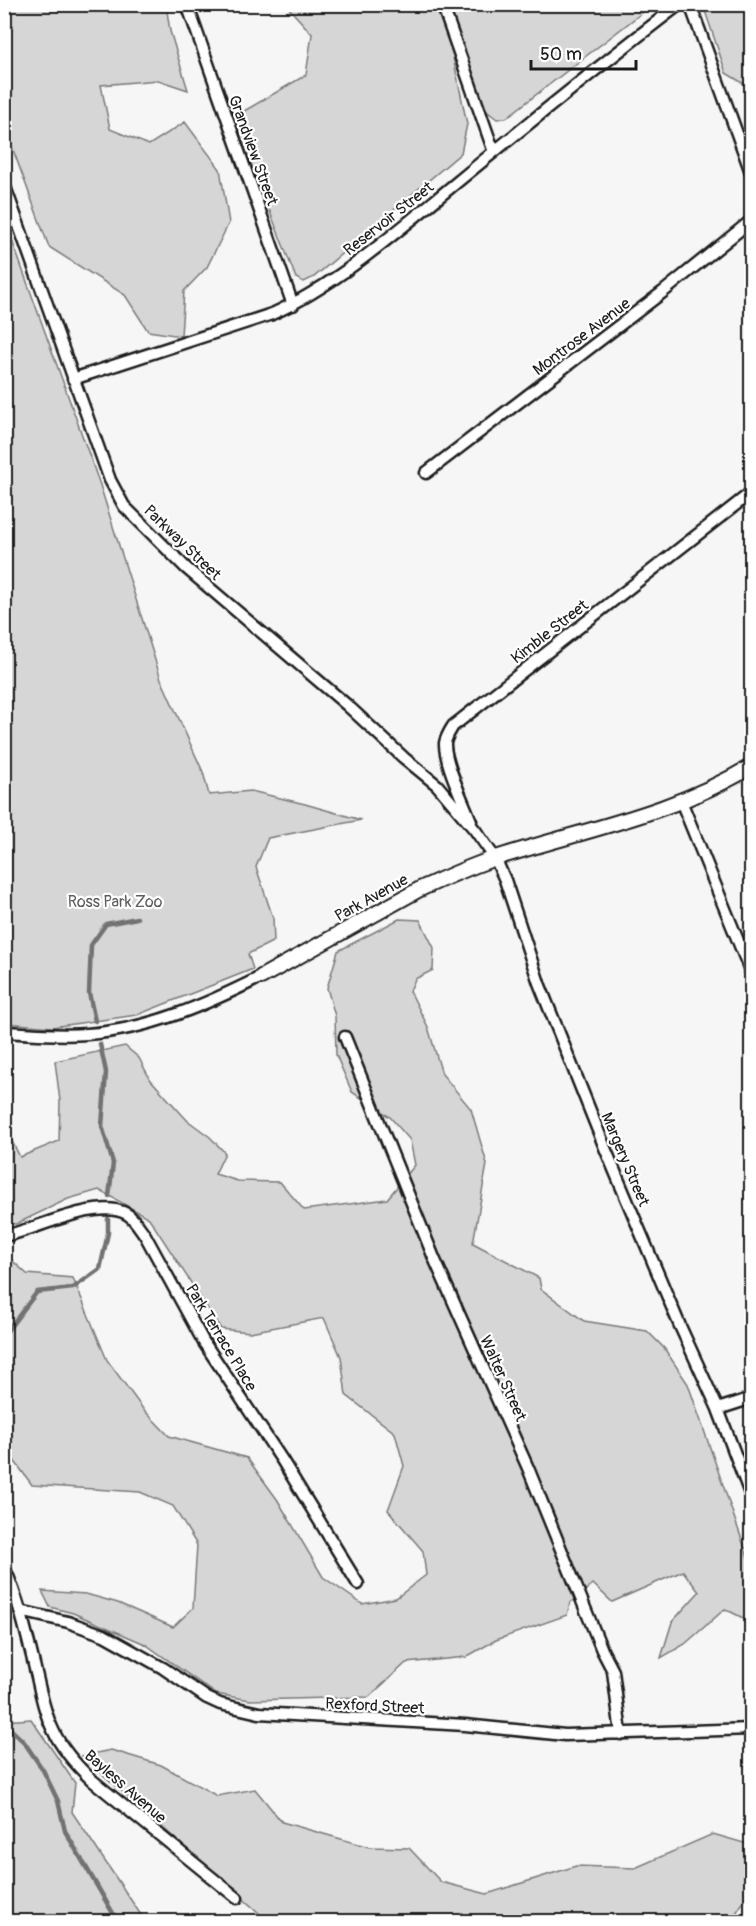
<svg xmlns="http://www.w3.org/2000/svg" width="756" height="1926" viewBox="0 0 756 1926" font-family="Pangolin,sans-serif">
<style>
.green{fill:#d6d6d6;stroke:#797979;stroke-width:1.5}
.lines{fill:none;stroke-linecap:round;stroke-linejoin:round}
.stream{stroke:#727272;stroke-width:4.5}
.minor-casing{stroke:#1c1c1c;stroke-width:15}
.tertiary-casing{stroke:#1c1c1c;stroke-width:18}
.minor{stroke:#fff;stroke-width:10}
.tertiary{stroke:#fff;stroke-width:14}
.labels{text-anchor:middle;stroke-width:4.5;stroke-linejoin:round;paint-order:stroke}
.street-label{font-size:16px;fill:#1c1c1c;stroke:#fff}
.park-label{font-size:16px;fill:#5d5d5d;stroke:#fff}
</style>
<rect width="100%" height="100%" fill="#f6f6f6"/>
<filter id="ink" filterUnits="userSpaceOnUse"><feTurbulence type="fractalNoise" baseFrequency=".0167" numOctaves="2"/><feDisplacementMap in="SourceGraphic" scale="12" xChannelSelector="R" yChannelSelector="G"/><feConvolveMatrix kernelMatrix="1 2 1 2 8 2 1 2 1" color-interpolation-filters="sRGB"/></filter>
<g filter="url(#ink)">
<path class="green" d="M 5,4 L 166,5 L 170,31 L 188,90 L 158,80 L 101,85 L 110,129 L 149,145 L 185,122 L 220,169 L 229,223 L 207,267 L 184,291 L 181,336 L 148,331 L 125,295 L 49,247 L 5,128 Z
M 286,5 L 652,5 L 506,118 L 497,119 L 485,110 L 453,57 L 467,124 L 461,153 L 314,277 L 304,282 L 296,278 L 241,138 L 239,114 L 306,75 L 312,34 Z
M 704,5 L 751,5 L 751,80 L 746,85 L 726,73 L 704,8 Z
M 4,218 L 100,485 L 161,679 L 203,772 L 209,795 L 251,791 L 305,804 L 361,820 L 268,838 L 256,867 L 273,918 L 274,941 L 248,954 L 253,969 L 137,1015 L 52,1027 L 5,1023 Z
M 399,919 L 420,920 L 434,948 L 433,970 L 415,979 L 410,991 L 428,1027 L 442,1074 L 471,1109 L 487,1164 L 473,1243 L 539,1278 L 541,1289 L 584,1321 L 647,1331 L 664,1348 L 688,1384 L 751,1566 L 751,1622 L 725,1609 L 685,1644 L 661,1658 L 672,1622 L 699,1592 L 683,1571 L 612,1602 L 593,1584 L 570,1603 L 567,1615 L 496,1640 L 466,1657 L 406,1663 L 369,1697 L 250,1700 L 216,1694 L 145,1644 L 73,1613 L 50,1607 L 42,1591 L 86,1594 L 118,1603 L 173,1627 L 193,1608 L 197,1545 L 173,1506 L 140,1492 L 32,1485 L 5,1448 L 5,1254 L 27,1274 L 73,1278 L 107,1360 L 143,1409 L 169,1436 L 247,1458 L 277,1499 L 323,1577 L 362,1604 L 396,1598 L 426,1575 L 423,1551 L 388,1510 L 404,1466 L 395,1433 L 346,1395 L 341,1357 L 324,1318 L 250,1332 L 221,1329 L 149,1218 L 99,1190 L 68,1199 L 16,1224 L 5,1223 L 4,1125 L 20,1157 L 59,1141 L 60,1101 L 55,1061 L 125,1046 L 139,1058 L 150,1079 L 187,1120 L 210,1137 L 225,1153 L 215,1174 L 238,1181 L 280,1182 L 304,1210 L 387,1199 L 415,1165 L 410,1140 L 390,1117 L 352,1092 L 336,1055 L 335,1016 L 327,988 L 338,951 Z
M 31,1719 L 75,1783 L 72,1812 L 145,1921 L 5,1921 L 5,1721 Z
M 111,1750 L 161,1765 L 217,1796 L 255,1789 L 282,1822 L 369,1847 L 409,1848 L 441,1882 L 487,1894 L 576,1866 L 635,1868 L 713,1834 L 751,1845 L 751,1890 L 731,1921 L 268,1921 L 82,1756 Z"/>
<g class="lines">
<path class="stream" d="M 95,1021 L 89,993 L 91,945 L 106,924 L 137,918
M 100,1044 L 106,1072 L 102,1126 L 113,1163 L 109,1196
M 4,1335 L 37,1292 L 73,1288 L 100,1269 L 108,1233 L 108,1219
M 4,1723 L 24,1742 L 43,1770 L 58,1801 L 65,1831 L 114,1915 L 121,1922"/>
<g class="minor-casing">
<path id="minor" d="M 187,4 L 293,305
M 442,4 L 494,152
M 690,4 L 752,175
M 4,184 L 110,480 L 124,506 L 186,568 L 348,706 L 404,758 L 437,785 L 475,830 L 495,858 L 505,880 L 539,983 L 605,1148 L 680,1326 L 718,1409 L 752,1499
M 73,379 L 272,314 C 337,285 401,228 456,183 C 530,122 604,62 680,4
M 426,473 L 663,292 L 752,220
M 681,801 L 752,975
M 471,821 C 464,803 444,762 445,743 C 446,737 450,731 453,726 L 752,492
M 4,1032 C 32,1034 59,1036 87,1034 C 149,1030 207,1004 261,977
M 345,1037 L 434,1258 L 528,1468 L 602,1650 L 613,1671 L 621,1734
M 4,1236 C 36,1230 98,1197 127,1214 C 134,1218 140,1228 145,1235 L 203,1341 L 282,1460 L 358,1584
M 718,1409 L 752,1398
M 4,1567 C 20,1602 28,1640 37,1677 C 41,1695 45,1714 53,1730 C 62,1750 77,1766 93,1781 L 237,1898
M 20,1611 L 68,1622 L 104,1635 L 163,1668 L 207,1698 L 220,1704 L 259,1713 L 465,1725 L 565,1735 L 752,1729"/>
</g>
<g class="tertiary-casing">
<path id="tertiary" d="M 261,977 L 420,889 C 445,878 470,866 496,858 C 583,830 673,814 752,766"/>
</g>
<use href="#minor" class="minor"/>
<use href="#tertiary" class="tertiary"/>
</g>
</g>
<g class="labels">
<g class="street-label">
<text transform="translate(254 150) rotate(70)" y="6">Grandview Street</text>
<text transform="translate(388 218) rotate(-38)" y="6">Reservoir Street</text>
<text transform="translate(581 336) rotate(-37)" y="6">Montrose Avenue</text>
<text transform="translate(183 542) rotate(44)" y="6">Parkway Street</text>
<text transform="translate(549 631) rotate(-38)" y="6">Kimble Street</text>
<text transform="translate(371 897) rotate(-29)" y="6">Park Avenue</text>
<text transform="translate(626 1159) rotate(67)" y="6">Margery Street</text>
<text transform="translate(222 1337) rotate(59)" y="6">Park Terrace Place</text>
<text transform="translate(504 1378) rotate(66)" y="6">Walter Street</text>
<text transform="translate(375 1705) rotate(3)" y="6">Rexford Street</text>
<text transform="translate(126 1786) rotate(41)" y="6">Bayless Avenue</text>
</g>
<g class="park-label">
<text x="115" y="907">Ross Park Zoo</text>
</g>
</g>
<rect width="756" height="1926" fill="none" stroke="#fff" stroke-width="24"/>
<rect x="12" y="12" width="732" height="1902" fill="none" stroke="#1c1c1c" stroke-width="2" filter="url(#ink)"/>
<path d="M531 60v9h105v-9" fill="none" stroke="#1c1c1c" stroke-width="3"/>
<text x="540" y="60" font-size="18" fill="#1c1c1c" stroke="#ffffff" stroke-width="4.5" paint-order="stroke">50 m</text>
</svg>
